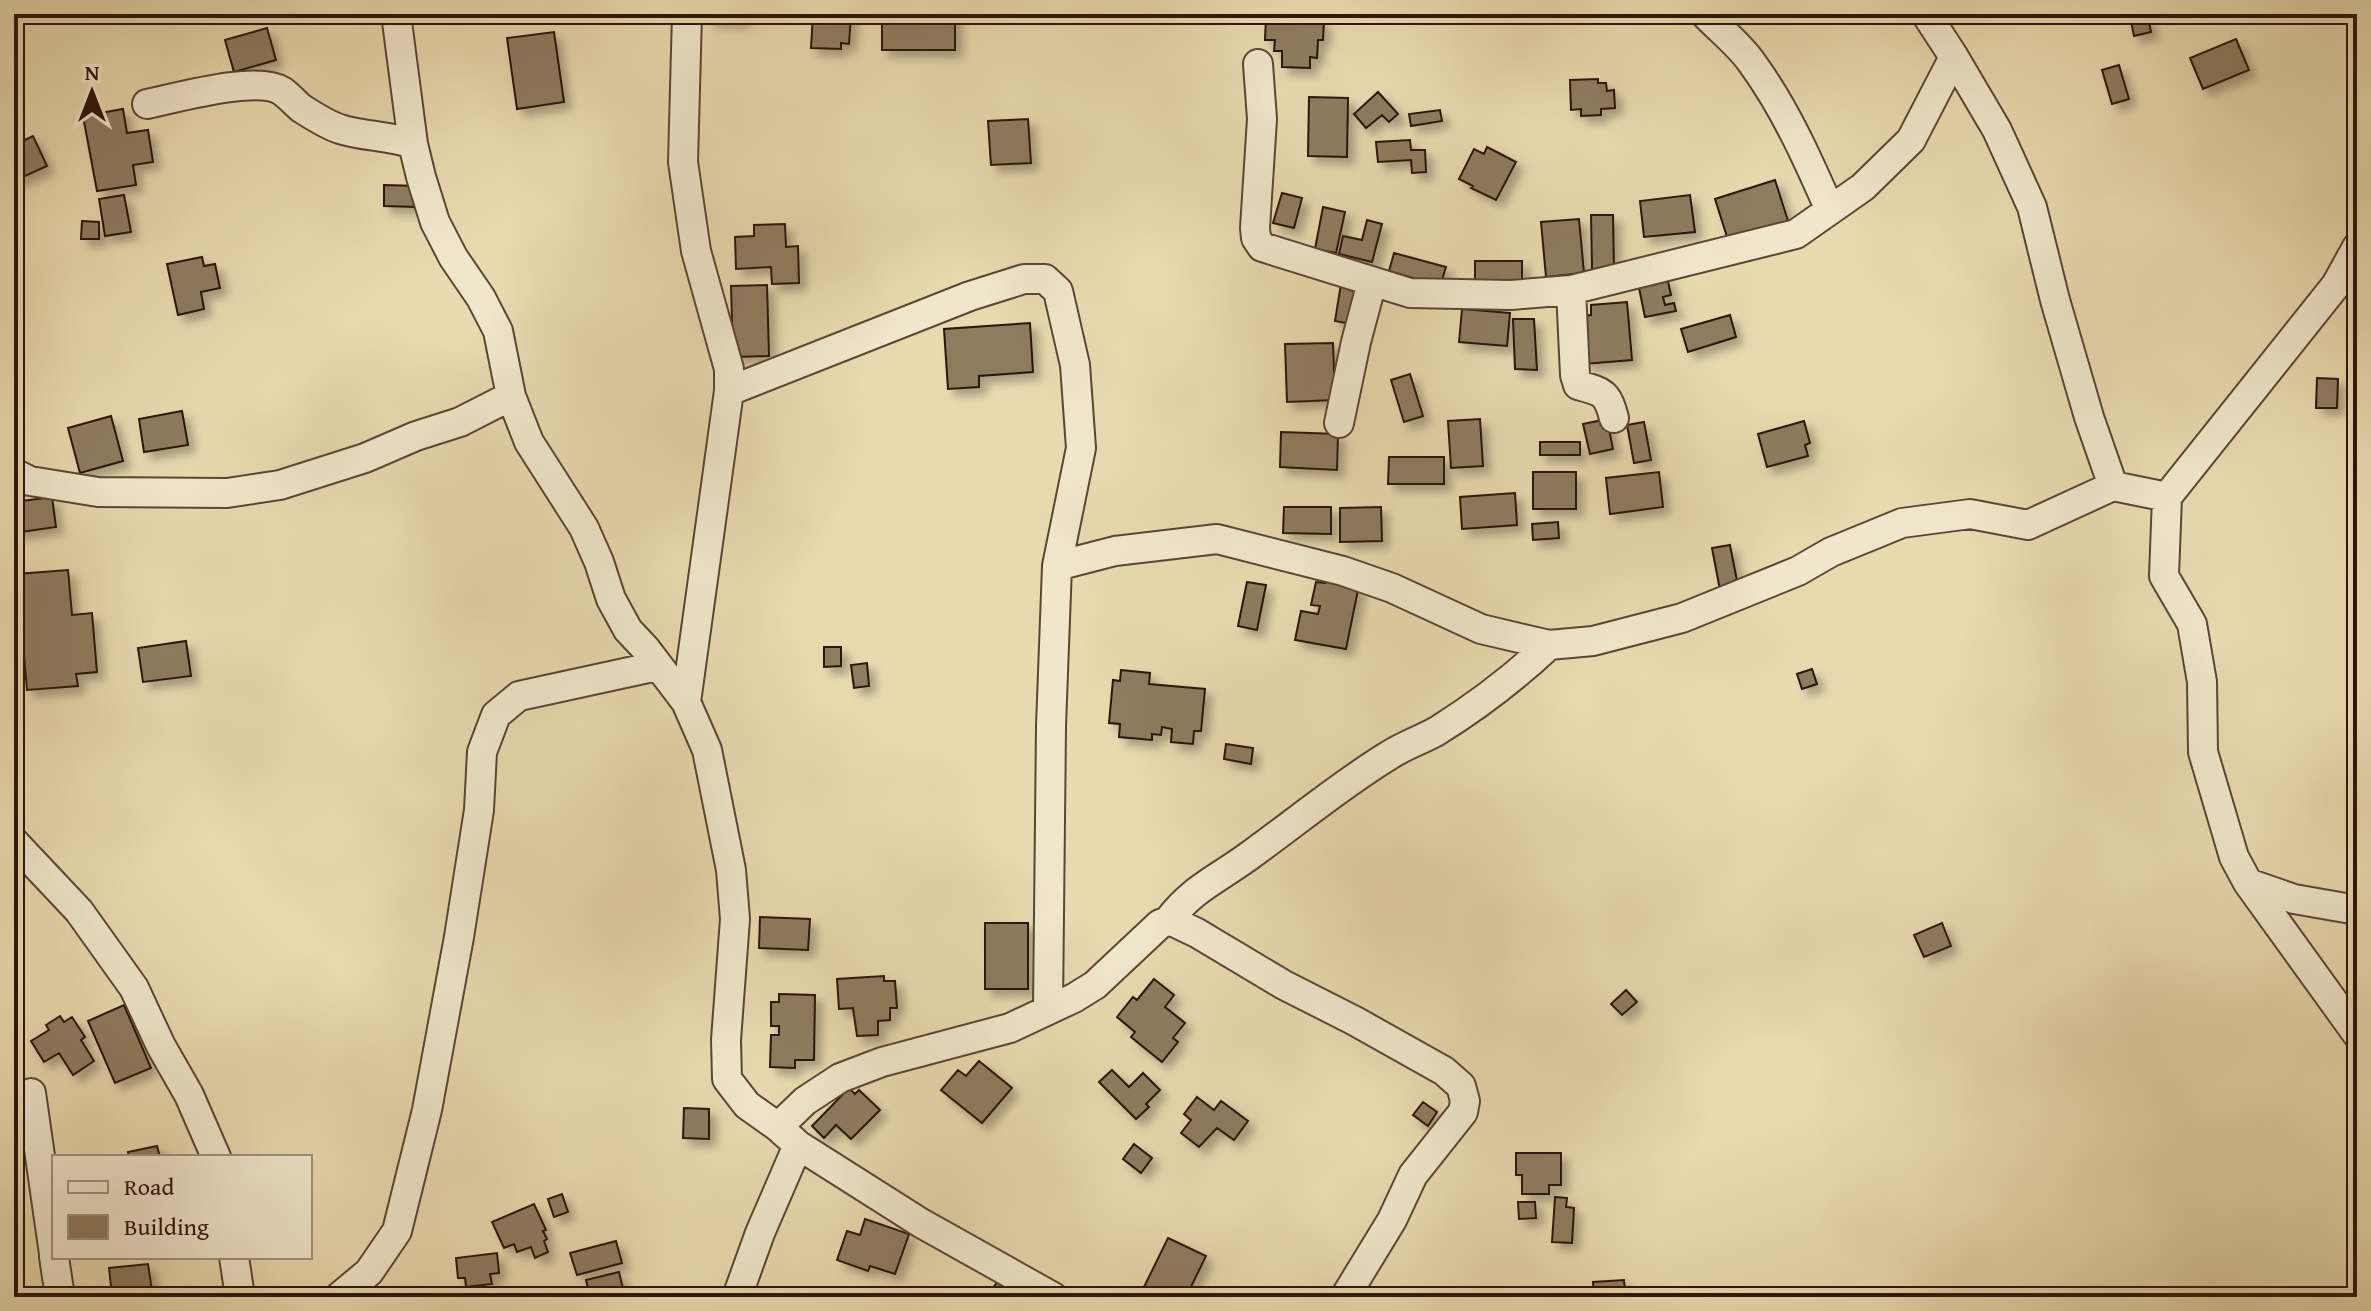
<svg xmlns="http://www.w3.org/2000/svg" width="2371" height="1311" viewBox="0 0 2371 1311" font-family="'Gentium Book Plus',serif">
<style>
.building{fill:#8e7b5f;stroke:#2c1508;stroke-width:2;filter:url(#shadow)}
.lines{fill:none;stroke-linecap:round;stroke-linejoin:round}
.minor-casing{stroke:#5b4632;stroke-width:32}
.minor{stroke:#f0e6cb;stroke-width:28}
</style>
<defs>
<filter id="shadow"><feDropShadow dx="7" dy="7" stdDeviation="4" flood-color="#0004"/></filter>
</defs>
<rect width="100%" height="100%" fill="#e8d9af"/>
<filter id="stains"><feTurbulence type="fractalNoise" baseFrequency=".0025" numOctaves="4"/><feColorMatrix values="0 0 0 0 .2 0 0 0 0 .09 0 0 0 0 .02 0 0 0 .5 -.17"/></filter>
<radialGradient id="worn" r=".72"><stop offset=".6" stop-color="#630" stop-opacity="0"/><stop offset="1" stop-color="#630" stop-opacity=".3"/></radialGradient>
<path class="building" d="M 708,14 L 742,14 L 742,20 L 708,20 Z
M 813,14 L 851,14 L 849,44 L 841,43 L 841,49 L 811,48 Z
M 929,14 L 955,14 L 955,50 L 882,50 L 882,23 L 929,23 Z
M 1280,14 L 1302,14 L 1302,17 L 1315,17 L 1315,21 L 1324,21 L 1323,40 L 1318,40 L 1317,58 L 1310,57 L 1310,68 L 1282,67 L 1282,51 L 1274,51 L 1275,40 L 1265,40 L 1266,17 L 1280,17 Z
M 2148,17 L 2151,32 L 2134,36 L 2131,21 Z
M 267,28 L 276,60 L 234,72 L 225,40 Z
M 554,32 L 564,102 L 517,109 L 507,38 Z
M 2236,39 L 2249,70 L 2203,89 L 2190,58 Z
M 2119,65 L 2129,99 L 2112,104 L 2102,70 Z
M 1598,79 L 1598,83 L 1606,83 L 1607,91 L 1614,90 L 1615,108 L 1601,109 L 1601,115 L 1581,116 L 1581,109 L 1571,110 L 1570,80 Z
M 1378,92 L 1398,114 L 1389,122 L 1382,115 L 1366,128 L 1354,114 Z
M 1309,97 L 1348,98 L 1347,157 L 1308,156 Z
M 123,109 L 127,133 L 148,130 L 153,162 L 133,165 L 136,185 L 97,191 L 83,116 Z
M 1440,110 L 1442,121 L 1411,126 L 1409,114 Z
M 1028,119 L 1031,163 L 991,165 L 988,121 Z
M 33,136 L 47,166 L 14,181 L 14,145 Z
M 1410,140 L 1411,150 L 1425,150 L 1426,172 L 1412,173 L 1411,160 L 1378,162 L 1376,142 Z
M 1487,147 L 1516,162 L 1496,200 L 1471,188 L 1473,186 L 1459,179 L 1474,149 L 1484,154 Z
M 1775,180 L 1789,224 L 1729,243 L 1715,199 Z
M 384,185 L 419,186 L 418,207 L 384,206 Z
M 1282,193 L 1302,198 L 1294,228 L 1273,223 Z
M 124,195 L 131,232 L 105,236 L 99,199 Z
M 1690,195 L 1695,232 L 1644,237 L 1640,201 Z
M 1323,207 L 1345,212 L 1336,253 L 1315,249 Z
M 1591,215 L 1613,215 L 1614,269 L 1592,269 Z
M 1579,219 L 1584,273 L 1546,277 L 1541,222 Z
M 1367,220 L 1382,224 L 1372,262 L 1339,254 L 1343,236 L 1362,240 Z
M 82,221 L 99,222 L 99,239 L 81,239 Z
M 785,224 L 786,247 L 798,246 L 799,283 L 772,284 L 771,267 L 736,269 L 735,237 L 754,236 L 754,225 Z
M 1394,253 L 1446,267 L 1440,286 L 1389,271 Z
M 202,257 L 204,266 L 215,264 L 220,288 L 201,292 L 204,309 L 178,315 L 167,264 Z
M 1475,261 L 1522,261 L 1522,282 L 1475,283 Z
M 1667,277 L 1671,295 L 1663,297 L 1665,305 L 1674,303 L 1676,311 L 1645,317 L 1638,283 Z
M 1341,284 L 1358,287 L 1351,324 L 1335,321 Z
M 767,285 L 769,356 L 733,357 L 731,286 Z
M 1627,302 L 1632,360 L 1584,364 L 1580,316 L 1591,315 L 1591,305 Z
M 1462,309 L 1510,313 L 1507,346 L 1459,342 Z
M 1730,315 L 1736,337 L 1688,352 L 1681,329 Z
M 1513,319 L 1534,319 L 1537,370 L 1515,369 Z
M 1030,323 L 1033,372 L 979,376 L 979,387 L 948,389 L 944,329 Z
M 1333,343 L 1335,400 L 1287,402 L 1285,344 Z
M 1410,374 L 1423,416 L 1404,422 L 1391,380 Z
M 2317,378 L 2338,379 L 2337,408 L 2316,408 Z
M 182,411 L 188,445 L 144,452 L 139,419 Z
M 111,416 L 123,461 L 80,473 L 68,428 Z
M 1480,419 L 1483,466 L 1451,468 L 1448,421 Z
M 1607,419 L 1613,449 L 1590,454 L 1583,424 Z
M 1804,421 L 1810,443 L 1805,445 L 1808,456 L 1767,467 L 1758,434 Z
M 1644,422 L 1651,460 L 1634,463 L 1627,425 Z
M 1281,432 L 1338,434 L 1337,470 L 1280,467 Z
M 1540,442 L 1580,442 L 1580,455 L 1540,455 Z
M 1389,457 L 1444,457 L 1444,484 L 1388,484 Z
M 1533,472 L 1576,472 L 1576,509 L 1533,509 Z
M 1659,472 L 1663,507 L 1610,514 L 1606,478 Z
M 1515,493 L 1517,525 L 1462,529 L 1460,497 Z
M 52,497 L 56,527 L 14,533 L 14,502 Z
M 1284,507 L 1331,507 L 1331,534 L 1283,533 Z
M 1381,507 L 1382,541 L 1340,542 L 1340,508 Z
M 1558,522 L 1559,538 L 1533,540 L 1532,524 Z
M 1730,545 L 1738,586 L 1720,590 L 1712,548 Z
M 68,570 L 72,615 L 92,613 L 97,672 L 76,674 L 78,686 L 27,690 L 17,574 Z
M 1326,579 L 1359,585 L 1346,649 L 1295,640 L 1301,611 L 1318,614 L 1320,606 L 1311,605 L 1316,582 L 1325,583 Z
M 1247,582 L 1266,585 L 1257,630 L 1238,626 Z
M 186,641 L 191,676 L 143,682 L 138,648 Z
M 824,647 L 841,647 L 841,666 L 824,667 Z
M 867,663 L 869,686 L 854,688 L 851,665 Z
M 1812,669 L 1817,684 L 1802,689 L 1797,674 Z
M 1121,670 L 1150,673 L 1149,684 L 1205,689 L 1201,731 L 1194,731 L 1193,744 L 1171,742 L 1172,729 L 1162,727 L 1161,735 L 1152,734 L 1152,740 L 1119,737 L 1120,724 L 1109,723 L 1113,680 L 1120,681 Z
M 1226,744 L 1253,748 L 1251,764 L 1224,759 Z
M 760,917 L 810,919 L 808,950 L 759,948 Z
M 985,923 L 1028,923 L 1028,989 L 985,989 Z
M 1942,923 L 1951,946 L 1924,957 L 1914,935 Z
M 884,976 L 884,981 L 895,981 L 897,1008 L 890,1008 L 890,1020 L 878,1021 L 878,1035 L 857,1036 L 853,1008 L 839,1009 L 837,979 Z
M 1154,979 L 1174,995 L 1165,1007 L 1185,1023 L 1173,1038 L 1178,1042 L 1162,1062 L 1131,1037 L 1135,1032 L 1117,1017 L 1133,997 L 1137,1000 Z
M 1626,990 L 1637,1002 L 1622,1015 L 1611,1004 Z
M 779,994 L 815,995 L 814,1060 L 795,1060 L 795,1068 L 770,1067 L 771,1035 L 779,1035 L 779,1026 L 771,1026 L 771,1002 L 779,1002 Z
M 124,1005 L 151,1068 L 115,1083 L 88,1021 Z
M 60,1016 L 64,1022 L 72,1017 L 85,1037 L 81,1040 L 94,1061 L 73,1075 L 59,1053 L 44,1062 L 31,1041 L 49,1030 L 46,1025 Z
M 979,1061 L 1012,1088 L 982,1123 L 941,1090 L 958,1070 L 966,1076 Z
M 1112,1070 L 1129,1087 L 1143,1073 L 1160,1090 L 1146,1104 L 1149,1107 L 1136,1119 L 1099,1082 Z
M 849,1088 L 855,1094 L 859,1090 L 880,1110 L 851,1139 L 836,1125 L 824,1138 L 812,1126 Z
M 1197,1097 L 1214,1110 L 1221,1101 L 1248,1121 L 1234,1140 L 1217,1128 L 1199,1147 L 1181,1133 L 1191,1120 L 1184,1114 Z
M 1423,1102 L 1437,1112 L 1428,1126 L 1413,1115 Z
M 684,1108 L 709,1109 L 709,1139 L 683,1138 Z
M 1134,1144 L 1152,1158 L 1141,1173 L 1123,1159 Z
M 157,1146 L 160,1157 L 129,1157 L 128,1152 Z
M 1516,1153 L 1561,1153 L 1561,1185 L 1549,1185 L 1549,1194 L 1522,1194 L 1522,1175 L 1516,1175 Z
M 562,1194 L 568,1212 L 554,1217 L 548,1199 Z
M 1555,1197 L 1567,1198 L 1566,1207 L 1574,1208 L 1572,1243 L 1552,1242 Z
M 1518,1202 L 1535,1202 L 1536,1218 L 1519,1219 Z
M 534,1204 L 546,1230 L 543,1231 L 547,1239 L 544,1241 L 548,1252 L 535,1258 L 531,1247 L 517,1252 L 514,1244 L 504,1248 L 492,1222 Z
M 865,1219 L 909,1234 L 895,1274 L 870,1266 L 868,1271 L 837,1260 L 847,1231 L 860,1235 Z
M 1168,1238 L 1206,1256 L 1186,1297 L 1160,1297 L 1143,1289 Z
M 616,1241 L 622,1263 L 577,1275 L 570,1253 Z
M 497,1253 L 499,1273 L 490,1274 L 492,1284 L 466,1287 L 465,1278 L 458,1278 L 456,1258 Z
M 148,1264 L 152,1291 L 112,1295 L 109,1268 Z
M 619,1272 L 625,1297 L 590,1297 L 586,1280 Z
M 1003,1275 L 1020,1288 L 1012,1297 L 995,1297 L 989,1293 Z
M 1624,1280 L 1625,1291 L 1621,1291 L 1621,1295 L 1594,1297 L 1593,1282 Z"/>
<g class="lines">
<g class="minor-casing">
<path id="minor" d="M 396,14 L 413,144 L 421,177 L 435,222 L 453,257 L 481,298 L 498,331 L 511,396 L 529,442 L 584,528 L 599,562 L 611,599 L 628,630 L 645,648 L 686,702 L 707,750 L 731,870 L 735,919 L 726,1040 L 727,1079 L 747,1105 L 778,1127 L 798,1145 L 921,1223 L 1053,1297
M 1705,14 C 1720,30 1740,45 1752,63 C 1785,108 1808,160 1830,210
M 1926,14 L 1954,57 L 1997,130 L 2032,207 L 2055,300 L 2089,417 L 2113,486 L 2167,497 L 2164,576 L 2192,624 L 2202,682 L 2203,752 L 2234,857 L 2248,883 L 2294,899 L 2357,910
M 1258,64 L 1262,119 L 1255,228 L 1256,238 L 1262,247 L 1410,293 L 1511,295 L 1571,290 L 1796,234 L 1863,187 L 1911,140 L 1954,57
M 147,104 C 177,98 257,75 282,91 C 289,96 295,103 301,108 C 312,115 327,125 340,129 C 364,137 389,135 413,144
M 1571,290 L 1575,375 L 1578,385 C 1603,392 1607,392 1614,418
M 729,391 L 970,296 L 1024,279 L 1045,279 L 1058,291 L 1075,365 L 1081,448 L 1057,566 L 1051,726 L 1048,1008
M 1339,423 L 1356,342 L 1372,282
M 14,473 L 30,481 L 98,492 L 227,493 L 280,485 L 365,458 L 416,436 L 460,422 L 511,396
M 2167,497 L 2336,285 L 2357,247
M 1057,566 L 1115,551 L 1217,539 L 1343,571 L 1392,588 L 1481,629 L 1549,645 L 1593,641 L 1682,618 L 1798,571 L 1831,552 L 1902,523 L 1970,514 L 2028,525 L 2113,486
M 686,702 L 729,391 L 729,369 L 696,251 L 683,162 L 687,14
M 14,842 L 79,911 L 134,988 L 161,1046 L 189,1095 L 216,1157
M 2248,883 L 2357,1034
M 1168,921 C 1193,888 1216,880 1249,856 C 1295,823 1339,786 1388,756 C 1403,746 1421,740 1437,731 C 1477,706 1514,678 1549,645
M 31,1093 L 54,1254
M 778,1127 L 805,1101 L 840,1078 L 882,1062 L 1010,1028 L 1074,998 L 1095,985 L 1160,924 L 1168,921 L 1174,922 L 1197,933 L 1284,985 L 1355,1021 L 1444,1071 L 1461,1086 L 1465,1101 L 1463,1112 L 1413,1175 L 1392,1220 L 1345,1297
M 54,1257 L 60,1297
M 234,1257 L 240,1297
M 339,1297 L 369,1272 L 397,1231 L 427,1110 L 459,937 L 479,810 L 482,752 L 496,715 L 519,696 L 657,666
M 737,1297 L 760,1233 L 798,1145"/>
</g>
<use href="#minor" class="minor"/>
</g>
<rect width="2371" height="1311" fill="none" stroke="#e8d9af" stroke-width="48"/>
<rect x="16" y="16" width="2339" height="1279" fill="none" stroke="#2c1508" stroke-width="4"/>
<rect x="24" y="24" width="2323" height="1263" fill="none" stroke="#2c1508" stroke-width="2"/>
<rect x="52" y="1155" width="260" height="104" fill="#f0e6cb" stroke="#a2927d" stroke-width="2"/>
<rect x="68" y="1181" width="40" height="12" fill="#f0e6cb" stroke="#a2927d" stroke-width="2"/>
<text x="124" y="1195" font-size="24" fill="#2c1508">Road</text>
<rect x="68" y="1215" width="40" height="24" fill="#8e7b5f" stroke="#a2927d" stroke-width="2"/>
<text x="124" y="1235" font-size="24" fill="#2c1508">Building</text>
<g transform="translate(92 92)" stroke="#f0e6cb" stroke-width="6" paint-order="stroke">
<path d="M0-6L14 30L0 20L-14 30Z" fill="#2c1508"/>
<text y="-12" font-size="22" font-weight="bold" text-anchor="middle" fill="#2c1508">N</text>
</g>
<rect width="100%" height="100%" filter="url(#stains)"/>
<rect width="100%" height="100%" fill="url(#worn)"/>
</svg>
